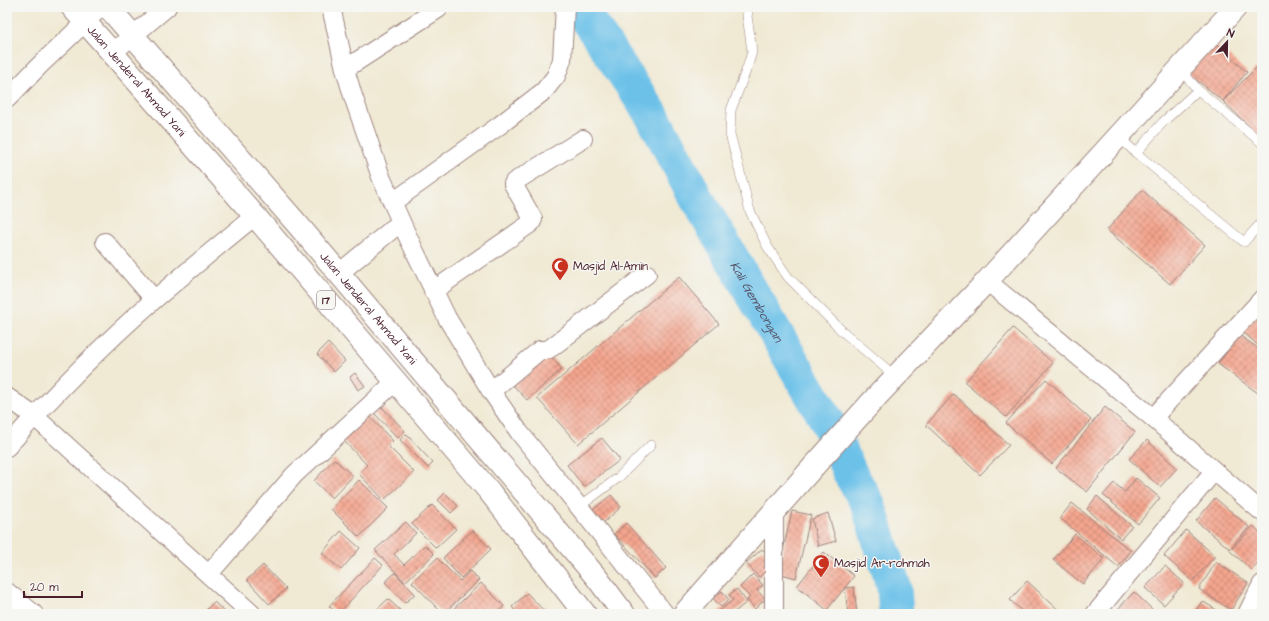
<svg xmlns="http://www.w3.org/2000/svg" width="1269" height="621" viewBox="0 0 1269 621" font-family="'Architects Daughter',sans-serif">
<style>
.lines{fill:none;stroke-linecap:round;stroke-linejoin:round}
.river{stroke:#6cc1e9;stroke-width:35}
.building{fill:url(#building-cross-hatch)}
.lane-casing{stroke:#9d847f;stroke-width:10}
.street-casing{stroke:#9d847f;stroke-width:20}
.secondary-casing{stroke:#9d847f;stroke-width:24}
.highway-casing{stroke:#9d847f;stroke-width:24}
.lane{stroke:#fff;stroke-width:9}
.street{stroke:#fff;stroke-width:18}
.secondary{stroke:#fff;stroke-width:22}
.highway{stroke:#fff;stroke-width:22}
.labels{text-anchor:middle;stroke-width:3;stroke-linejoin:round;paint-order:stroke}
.shield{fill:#f6f6f2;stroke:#7e6067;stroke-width:1}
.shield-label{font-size:11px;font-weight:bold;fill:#4a1f2b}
.street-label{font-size:12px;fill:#4a1f2b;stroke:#f6f6f2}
.poi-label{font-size:12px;fill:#4a1f2b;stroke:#f6f6f2;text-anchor:start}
.water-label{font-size:13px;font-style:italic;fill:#545064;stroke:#f6f6f2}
</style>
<defs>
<pattern id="building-cross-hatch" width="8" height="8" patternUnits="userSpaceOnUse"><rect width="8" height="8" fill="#f4a68f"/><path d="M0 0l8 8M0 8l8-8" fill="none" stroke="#c88775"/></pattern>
</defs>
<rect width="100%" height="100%" fill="#f6f6f2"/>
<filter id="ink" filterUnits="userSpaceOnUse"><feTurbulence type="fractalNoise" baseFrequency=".025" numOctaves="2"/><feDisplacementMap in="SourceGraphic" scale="8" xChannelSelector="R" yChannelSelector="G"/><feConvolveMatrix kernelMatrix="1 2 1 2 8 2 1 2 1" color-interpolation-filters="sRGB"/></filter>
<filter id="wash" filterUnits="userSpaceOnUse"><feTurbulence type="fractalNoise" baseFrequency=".012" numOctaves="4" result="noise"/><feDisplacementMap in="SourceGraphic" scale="16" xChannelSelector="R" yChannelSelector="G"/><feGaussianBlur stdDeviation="0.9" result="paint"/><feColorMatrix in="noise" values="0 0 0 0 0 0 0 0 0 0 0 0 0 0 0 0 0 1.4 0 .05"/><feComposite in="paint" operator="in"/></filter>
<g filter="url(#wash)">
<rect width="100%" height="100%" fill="#f0e9d3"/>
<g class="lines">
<path class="river" id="s1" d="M 578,7 L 601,39 L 652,115 L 697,199 L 826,419 L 851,475 L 868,504 L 894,587 L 896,614"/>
</g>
<g id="blocks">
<path class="building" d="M 1214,43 L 1247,72 L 1223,101 L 1188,73 Z
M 1262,62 L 1262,139 L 1223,101 Z
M 1142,190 L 1205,245 L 1170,284 L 1107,230 Z
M 679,277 L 719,324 L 578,444 L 537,398 Z
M 1255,315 L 1262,322 L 1262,346 L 1261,348 L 1241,330 Z
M 1013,328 L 1053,363 L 1006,417 L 965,382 Z
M 1239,335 L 1262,351 L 1262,396 L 1218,364 Z
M 328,343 L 345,361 L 334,372 L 317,354 Z
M 546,352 L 562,369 L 527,400 L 511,383 Z
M 355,373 L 365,386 L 358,390 L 350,377 Z
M 1046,379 L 1091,420 L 1052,464 L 1006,423 Z
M 954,394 L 1009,445 L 980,475 L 926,425 Z
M 381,406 L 405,431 L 398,438 L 374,413 Z
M 1105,407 L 1135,432 L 1087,492 L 1056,468 Z
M 367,414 L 393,441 L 388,446 L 414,472 L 384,500 L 359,474 L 367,465 L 341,438 Z
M 406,434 L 433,463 L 428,468 L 400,440 Z
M 602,438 L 620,460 L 584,487 L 567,465 Z
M 1147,440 L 1177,468 L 1160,487 L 1129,459 Z
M 334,459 L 353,476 L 332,498 L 314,481 Z
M 1136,478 L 1160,498 L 1138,524 L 1103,495 L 1114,483 L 1125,492 Z
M 359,480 L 388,508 L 359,537 L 331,509 Z
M 445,493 L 458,506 L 451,513 L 438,500 Z
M 611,495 L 621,507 L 601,525 L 590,512 Z
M 1097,496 L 1132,526 L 1121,539 L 1087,509 Z
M 1215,498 L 1249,527 L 1230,549 L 1196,521 Z
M 1072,503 L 1131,551 L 1118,567 L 1060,518 Z
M 432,505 L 456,529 L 436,548 L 412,524 Z
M 792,511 L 811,515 L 796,578 L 778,573 Z
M 828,513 L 836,541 L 818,546 L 812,519 Z
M 406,522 L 416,533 L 394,554 L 404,565 L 425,545 L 434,554 L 405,582 L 375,550 Z
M 626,523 L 666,568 L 655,578 L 614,534 Z
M 1253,526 L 1262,534 L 1262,558 L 1252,570 L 1230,551 Z
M 472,530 L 491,549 L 461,578 L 443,558 Z
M 1186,530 L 1215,556 L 1193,581 L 1164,556 Z
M 341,531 L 360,548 L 341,570 L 322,553 Z
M 1075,534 L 1104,559 L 1083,584 L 1053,560 Z
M 762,549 L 769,556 L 764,560 L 771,567 L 759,577 L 746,563 Z
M 824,552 L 854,576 L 827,610 L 797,586 Z
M 375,558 L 383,565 L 338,614 L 329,606 Z
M 437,558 L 460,581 L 470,571 L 479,580 L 443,614 L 412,582 Z
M 1216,562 L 1248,583 L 1231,610 L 1199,589 Z
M 263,565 L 286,589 L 269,604 L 247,580 Z
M 1165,566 L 1184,583 L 1164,605 L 1145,588 Z
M 395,573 L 415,594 L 405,603 L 385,582 Z
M 753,574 L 763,585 L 757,590 L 765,599 L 755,609 L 747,600 L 750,597 L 740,587 Z
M 1027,581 L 1063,614 L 1025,614 L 1010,600 Z
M 481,583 L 504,606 L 497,614 L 448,614 Z
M 854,587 L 857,614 L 848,614 L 845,588 Z
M 737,589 L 747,602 L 732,614 L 715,614 L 733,600 L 729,595 Z
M 722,591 L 729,600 L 721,607 L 713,598 Z
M 1134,592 L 1157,614 L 1117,614 L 1115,612 Z
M 527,593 L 547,614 L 518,614 L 512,607 Z
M 388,599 L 402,612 L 400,614 L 372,614 Z
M 1202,601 L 1223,614 L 1194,614 Z
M 214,602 L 227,614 L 202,614 Z"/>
</g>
</g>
<g filter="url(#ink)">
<use href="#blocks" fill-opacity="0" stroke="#9d847f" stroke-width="1"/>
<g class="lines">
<g class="lane-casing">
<path id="lane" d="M 749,7 L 747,16 L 750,36 L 752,52 L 747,68 L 731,110 L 730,134 L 750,211 L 767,246 L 788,277 L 841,330 L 896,377
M 1198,90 L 1262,143
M 1119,137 L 1136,153 L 1163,122 L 1198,90 L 1180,69
M 1136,153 L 1244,242 L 1262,222
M 579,507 L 619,477 L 651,445"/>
</g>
<g class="street-casing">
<path id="street" d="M 331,7 L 345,69 L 353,96 L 381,177 L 407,235 L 447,318 L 491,391 L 519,432 L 665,614
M 112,53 L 167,7
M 345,69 L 438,9
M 7,99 L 40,65 L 101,7
M 393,202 L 500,125 L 544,91 L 556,76 L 562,60 L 565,7
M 105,242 L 154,299
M 338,274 L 401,222
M 987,281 L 1153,418 L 1262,512
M 433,291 L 531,223 L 533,219 L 513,184 L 514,182 L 583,139
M 491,391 L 540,350 L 547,350 L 552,347 L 647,274
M 7,397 L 34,416 L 252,614
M 1153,418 L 1262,299
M 7,447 C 53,395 102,345 155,299 C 188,271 221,243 255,216
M 209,574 L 294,475 L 396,381
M 7,592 L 34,614
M 774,614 L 774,512
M 1095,614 L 1214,471
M 1247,614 L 1262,584"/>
</g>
<g class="secondary-casing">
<path id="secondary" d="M 684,614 L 814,466 L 878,395 L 987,281 L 1236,7"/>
</g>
<g class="highway-casing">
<g id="highway">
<path id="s2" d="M 72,7 L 255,216 L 489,491 L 585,614"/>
<path id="s3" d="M 108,7 L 298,225 L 597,578 L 624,614"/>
</g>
</g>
<use href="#lane" class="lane"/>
<use href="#street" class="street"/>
<use href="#secondary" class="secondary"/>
<use href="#highway" class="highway"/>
</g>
</g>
<defs>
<g id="mosque-pin" transform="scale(0.9)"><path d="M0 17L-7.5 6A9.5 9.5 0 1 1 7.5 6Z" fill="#c8321e" stroke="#f6f6f2"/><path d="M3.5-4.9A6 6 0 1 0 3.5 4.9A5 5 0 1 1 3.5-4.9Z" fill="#fff"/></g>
</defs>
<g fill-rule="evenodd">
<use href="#mosque-pin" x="560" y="266"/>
<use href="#mosque-pin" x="821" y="563"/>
</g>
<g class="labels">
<rect class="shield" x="317" y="291" width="18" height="18" rx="3"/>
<g class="shield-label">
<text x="326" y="304">17</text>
</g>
<g class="street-label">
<text dy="4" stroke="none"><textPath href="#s2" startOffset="98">Jalan Jenderal Ahmad Yani</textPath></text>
<text dy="4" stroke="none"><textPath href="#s3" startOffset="398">Jalan Jenderal Ahmad Yani</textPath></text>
</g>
<g class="poi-label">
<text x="573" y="270">Masjid Al-Amin</text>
<text x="834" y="567">Masjid Ar-rohmah</text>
</g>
<g class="water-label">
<text dy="5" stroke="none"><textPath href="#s1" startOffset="345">Kali Gembongan</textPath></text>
</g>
</g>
<rect width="1269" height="621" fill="none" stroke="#f6f6f2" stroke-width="24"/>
<g transform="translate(1227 42) rotate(22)" stroke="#f6f6f2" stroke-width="3" paint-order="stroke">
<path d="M0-3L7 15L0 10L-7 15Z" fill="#4a1f2b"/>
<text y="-6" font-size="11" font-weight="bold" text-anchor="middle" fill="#4a1f2b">N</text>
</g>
<path d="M24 591v6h58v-6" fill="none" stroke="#4a1f2b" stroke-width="2"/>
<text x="30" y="591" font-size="12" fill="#4a1f2b" stroke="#f6f6f2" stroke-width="3" paint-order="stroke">20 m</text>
</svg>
